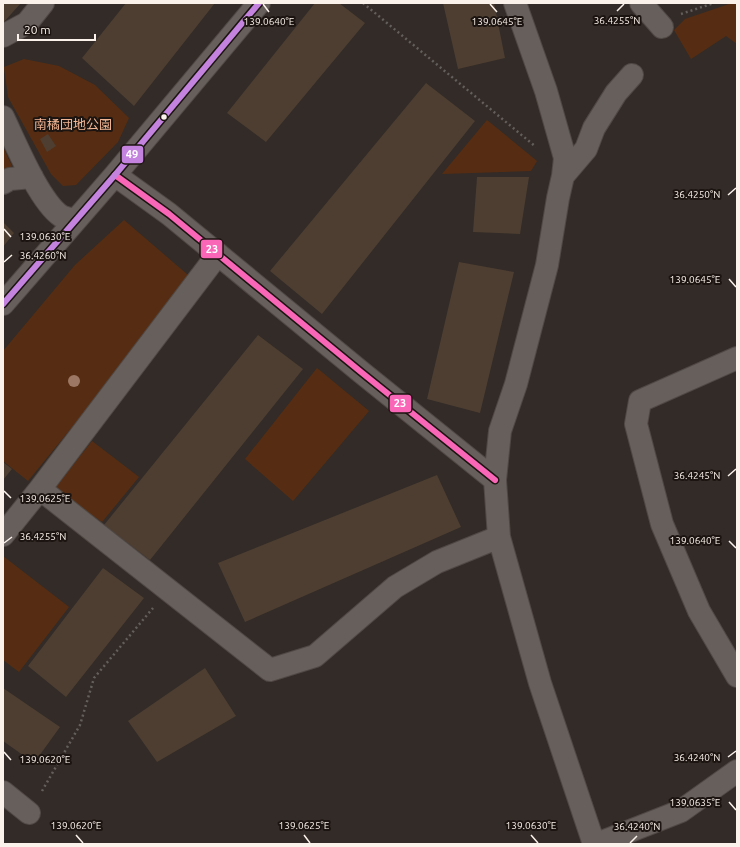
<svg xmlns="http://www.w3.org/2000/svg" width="740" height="847" viewBox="0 0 740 847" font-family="Ubuntu,'Noto Sans JP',sans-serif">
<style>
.green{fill:#562d12}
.building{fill:#4d3e31}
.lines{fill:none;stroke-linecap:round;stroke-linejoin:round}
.minor-casing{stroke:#504845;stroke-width:24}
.path{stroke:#645f5c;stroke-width:2.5;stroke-dasharray:2 3;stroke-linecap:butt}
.minor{stroke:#665f5b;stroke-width:22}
.bus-1-casing{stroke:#1b1410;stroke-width:9}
.bus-2-casing{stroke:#1b1410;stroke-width:9}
.bus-1{stroke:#fa66b7;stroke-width:6}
.bus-2{stroke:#c483df;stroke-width:6}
.tree{fill:#9c7763}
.ticks{fill:none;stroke:#fcf2ec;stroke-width:1.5}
.bus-dot{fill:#fcf2ec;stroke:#1b1410;stroke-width:1.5}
.labels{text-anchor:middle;stroke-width:4;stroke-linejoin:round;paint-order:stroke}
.park-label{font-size:13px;fill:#f2b694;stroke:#1b1410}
.ticks-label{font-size:10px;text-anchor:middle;fill:#fcf2ec;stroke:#1b1410;stroke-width:4;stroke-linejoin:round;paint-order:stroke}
.line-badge{stroke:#1b1410;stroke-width:1.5}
.badge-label{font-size:11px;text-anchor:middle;font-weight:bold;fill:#fff}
</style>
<rect width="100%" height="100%" fill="#332b27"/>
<path class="green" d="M 732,3 L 737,3 L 737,44 L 726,36 L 691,59 L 674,30 L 685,19 Z
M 24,59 L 59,66 L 95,85 L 129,118 L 118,142 L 76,185 L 63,186 L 51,174 L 8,97 L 4,67 Z
M 487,120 L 537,161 L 531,171 L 442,174 Z
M 3,147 L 12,166 L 3,171 Z
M 124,220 L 188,275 L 109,382 L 28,481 L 3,461 L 3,351 L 75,265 Z
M 317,368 L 369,411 L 293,501 L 245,459 Z
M 92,441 L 139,477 L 102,522 L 80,507 L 56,487 Z
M 3,556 L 69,607 L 19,672 L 3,660 Z"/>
<path class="building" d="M 3,3 L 21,3 L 3,23 Z
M 126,3 L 215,3 L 134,106 L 82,58 Z
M 315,3 L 339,3 L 365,23 L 266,142 L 227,113 Z
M 443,3 L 494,3 L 505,58 L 458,69 Z
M 426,83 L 475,121 L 322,314 L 270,271 Z
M 48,134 L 56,146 L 47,152 L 40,139 Z
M 477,177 L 529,177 L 520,234 L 473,232 Z
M 3,222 L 14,233 L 3,247 Z
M 459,262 L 514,272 L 480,413 L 427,399 Z
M 258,335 L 303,369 L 150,560 L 104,525 Z
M 3,462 L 12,469 L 3,480 Z
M 437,475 L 461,527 L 245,622 L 218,563 Z
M 103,568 L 144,598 L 66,697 L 28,666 Z
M 205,668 L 236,716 L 157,762 L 128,721 Z
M 3,688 L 60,727 L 34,763 L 3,741 Z"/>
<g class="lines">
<g class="minor-casing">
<path id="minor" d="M 515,3 L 546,91 L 565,158 L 563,176 L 558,198 L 547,265 L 516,384 L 500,431 L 495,480 L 499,537 L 540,683 L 594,844
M 641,3 L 662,27
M 3,36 L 27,23 L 43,3
M 3,117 C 15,142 39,201 61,216 C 65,218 71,219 76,220
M 115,175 L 169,214 L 361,372 L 495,480
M 563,176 L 586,149 L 594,128 L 616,93 L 632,75
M 3,183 L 10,179 L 32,177
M 218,254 L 40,489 L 270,670 L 315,656 L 395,587 L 437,562 L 499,537
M 3,304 L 115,175 L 259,3
M 737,358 L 640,401 L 636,424 L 662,524 L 699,611 L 737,676
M 3,535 L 40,489
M 3,792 L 29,813
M 597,844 L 681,811 L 737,771"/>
</g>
<path class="path" d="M 363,3 L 536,147
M 681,14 L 714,3
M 42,791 L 80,725 L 94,678 L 153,608"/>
<use href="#minor" class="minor"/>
<g class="bus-1-casing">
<path id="bus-1" d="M 115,175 L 169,214 L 361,372 L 495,480"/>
</g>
<g class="bus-2-casing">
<path id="bus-2" d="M 3,304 L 115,175 L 259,3"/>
</g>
<use href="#bus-1" class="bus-1"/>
<use href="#bus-2" class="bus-2"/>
</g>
<circle class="tree" cx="74" cy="381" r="6"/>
<path class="ticks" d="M 263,4 L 269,12M 490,4 L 497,12M 617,11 L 624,4M 728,195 L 736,188M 4,229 L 11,237M 4,262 L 12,255M 729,279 L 736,287M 728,476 L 736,469M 4,491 L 11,498M 729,541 L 736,548M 4,543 L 12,537M 4,752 L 11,760M 728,757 L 736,751M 729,802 L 736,810M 76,835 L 83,843M 304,835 L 310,843M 531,835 L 538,843M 630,843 L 637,836"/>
<circle class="bus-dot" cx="164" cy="117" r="3.5"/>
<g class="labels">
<g class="park-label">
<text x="73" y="129">南橘団地公園</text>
</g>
</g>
<g class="ticks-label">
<text x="617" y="24">36.4255°N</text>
<text x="269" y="25">139.0640°E</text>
<text x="497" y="25">139.0645°E</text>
<text x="697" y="198">36.4250°N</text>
<text x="45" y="240">139.0630°E</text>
<text x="43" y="259">36.4260°N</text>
<text x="695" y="283">139.0645°E</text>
<text x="697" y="479">36.4245°N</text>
<text x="45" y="502">139.0625°E</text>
<text x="43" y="540">36.4255°N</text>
<text x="695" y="544">139.0640°E</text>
<text x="697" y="761">36.4240°N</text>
<text x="45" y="763">139.0620°E</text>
<text x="695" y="806">139.0635°E</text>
<text x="76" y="829">139.0620°E</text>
<text x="304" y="829">139.0625°E</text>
<text x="531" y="829">139.0630°E</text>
<text x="637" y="830">36.4240°N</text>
</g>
<g class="line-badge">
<rect x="121" y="145" width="23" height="19" rx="4" fill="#c483df"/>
<rect x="200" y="239" width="23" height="20" rx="4" fill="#fa66b7"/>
<rect x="389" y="394" width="23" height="19" rx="4" fill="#fa66b7"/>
</g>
<g class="badge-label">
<text x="132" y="158">49</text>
<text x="212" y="253">23</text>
<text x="400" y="407">23</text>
</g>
<rect width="740" height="847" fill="none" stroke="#fcf2ec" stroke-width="8"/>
<path d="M18 34v6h77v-6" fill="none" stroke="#fcf2ec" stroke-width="2"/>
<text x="24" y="34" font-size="12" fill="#fcf2ec" stroke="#1b1410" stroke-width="3" paint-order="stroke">20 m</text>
</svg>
